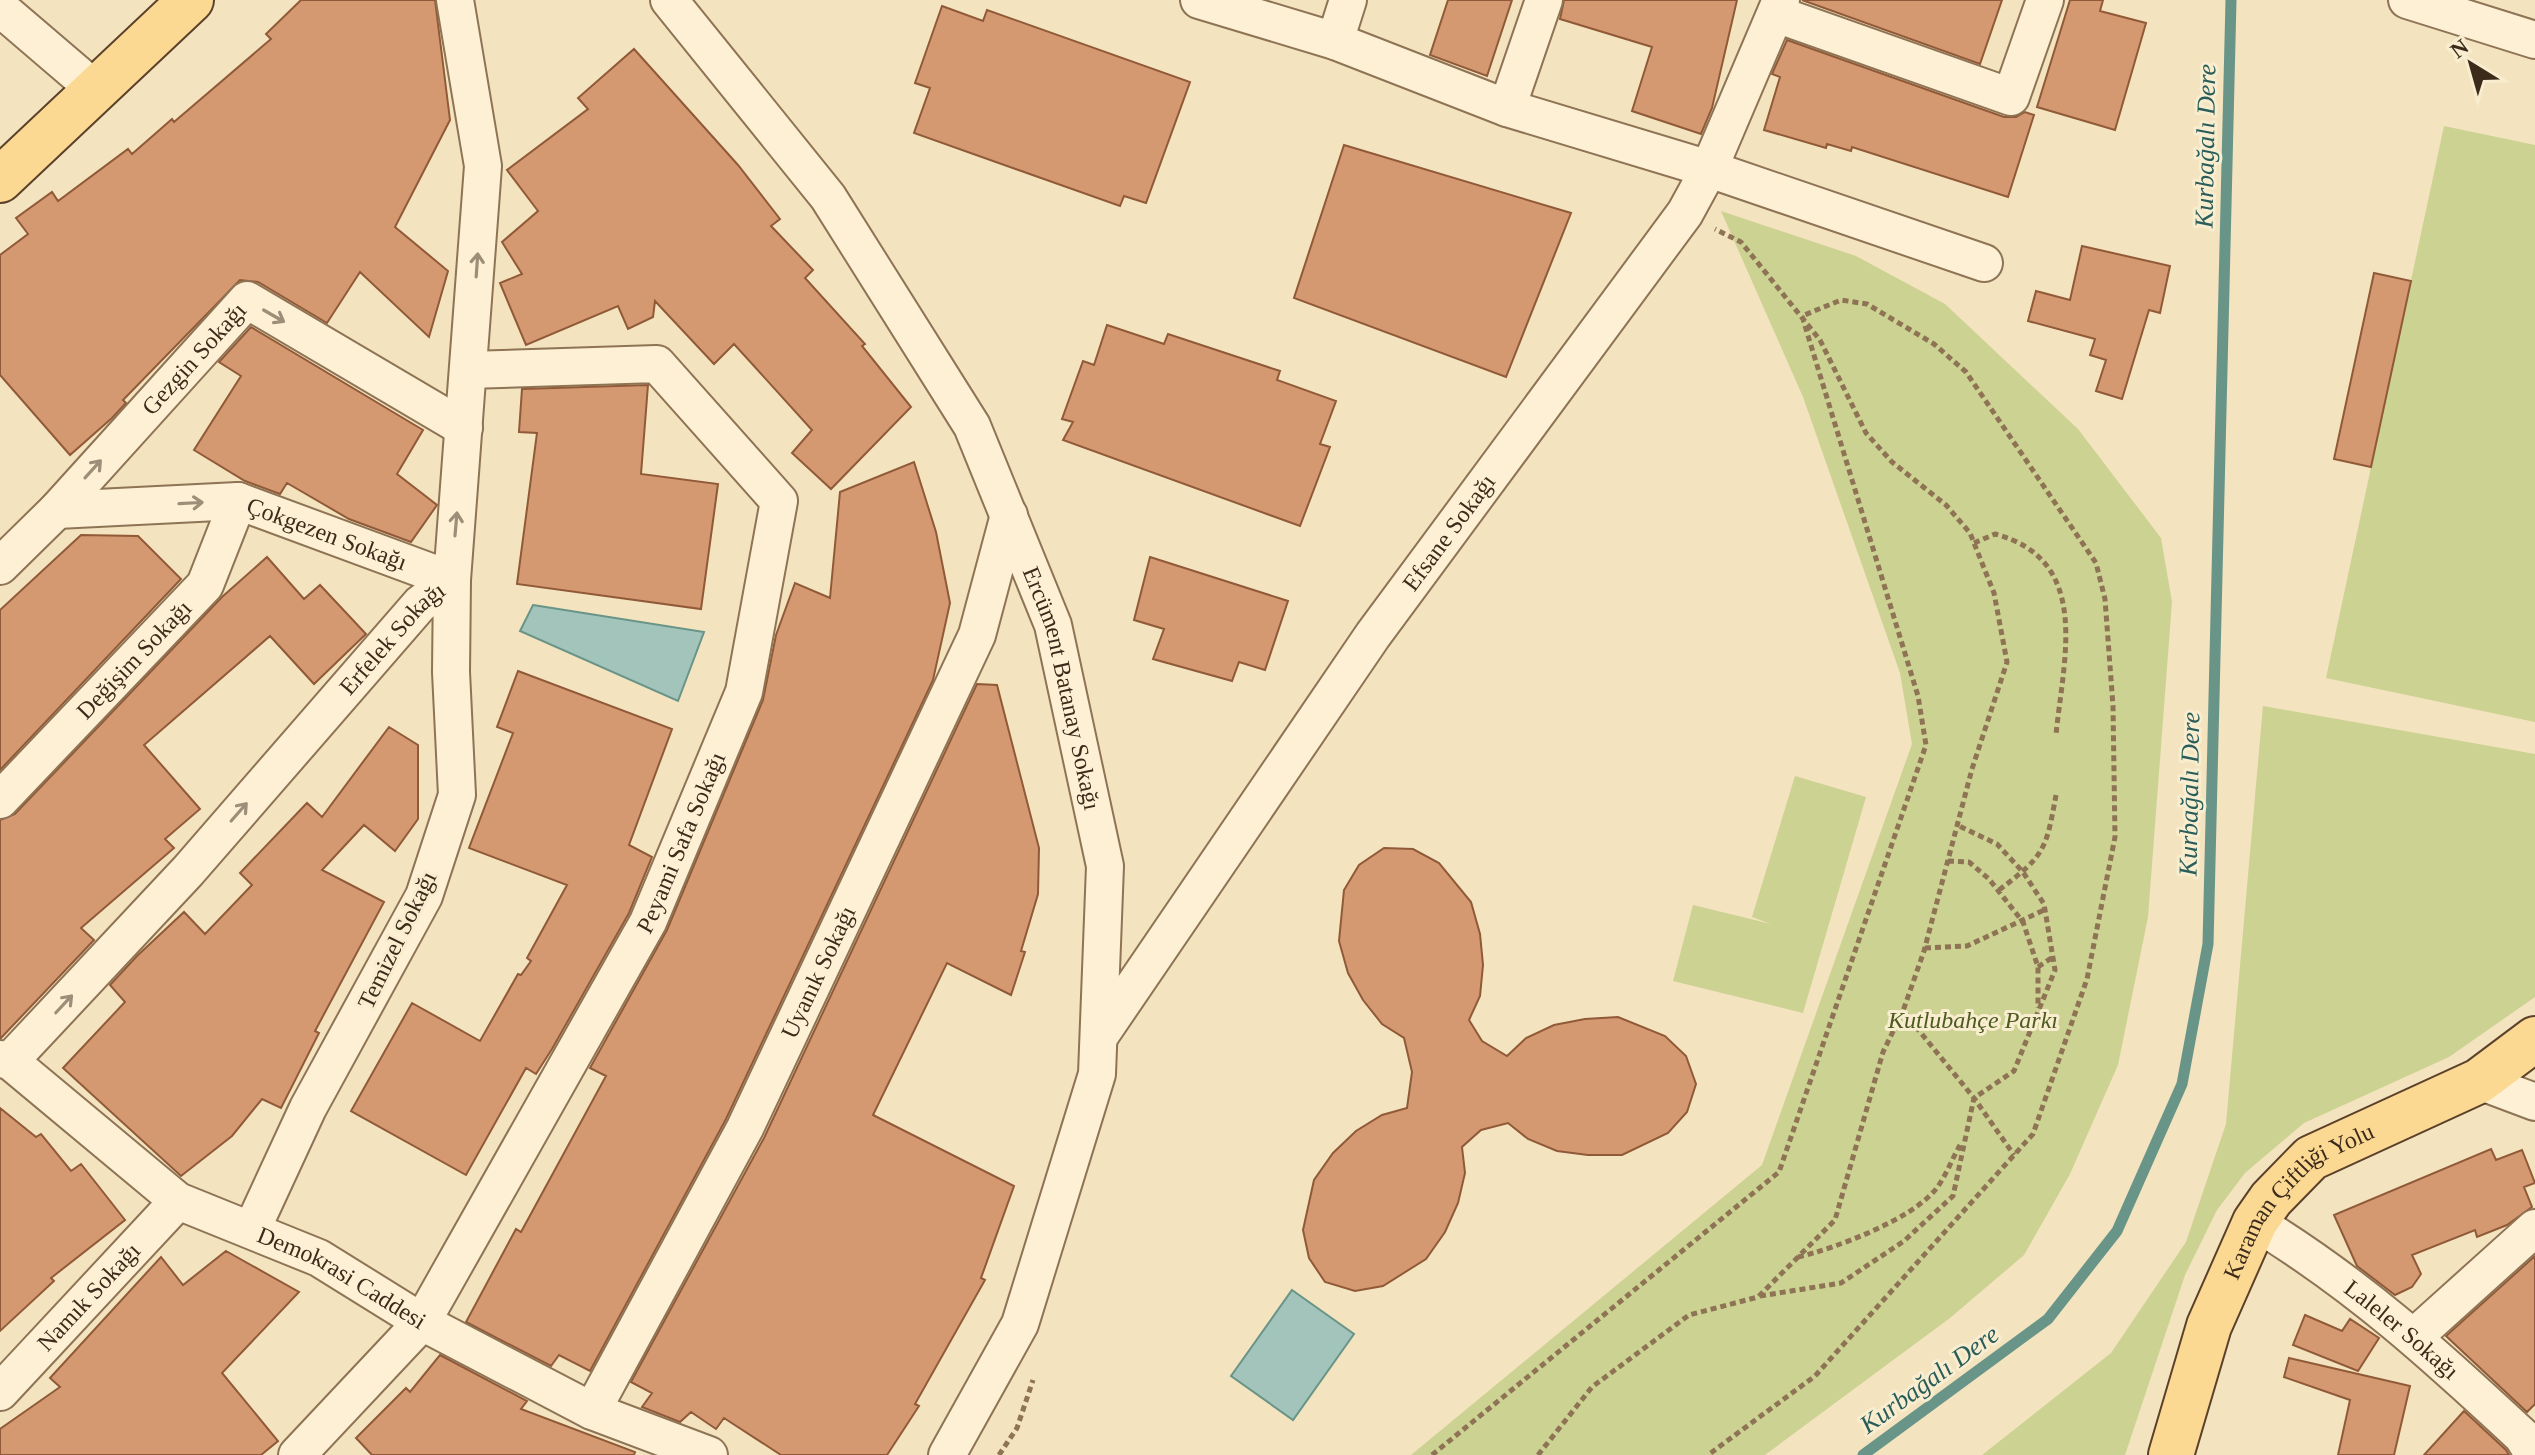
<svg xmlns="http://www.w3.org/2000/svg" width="2535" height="1455" viewBox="0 0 2535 1455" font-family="Georgia,serif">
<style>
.green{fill:#ccd292}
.water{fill:#a3c4ba;stroke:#699488;stroke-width:2}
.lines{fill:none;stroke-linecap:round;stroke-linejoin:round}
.stream{stroke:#699488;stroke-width:11}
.building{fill:#d59971;stroke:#905a38;stroke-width:2}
.minor-casing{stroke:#8e7355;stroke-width:40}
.major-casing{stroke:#5b402a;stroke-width:48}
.path{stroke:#8e7355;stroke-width:5;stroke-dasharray:6 4;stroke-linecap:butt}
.minor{stroke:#fdf0d4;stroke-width:36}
.major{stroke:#fbd993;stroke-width:44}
.oneway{stroke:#9c8e78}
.labels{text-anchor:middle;stroke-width:6;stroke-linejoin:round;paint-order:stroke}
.street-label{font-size:24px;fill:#3c2b1b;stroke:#f9edd0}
.park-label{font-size:24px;font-style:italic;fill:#4d5b20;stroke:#f9edd0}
.water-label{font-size:26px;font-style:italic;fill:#295d59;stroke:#f9edd0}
</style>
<rect width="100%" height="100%" fill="#f3e3bf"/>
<path class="green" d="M 2444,126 L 2535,145 L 2535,722 L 2326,678 Z
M 1721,211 L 1856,256 L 1945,304 L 2078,429 L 2161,538 L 2172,602 L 2148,917 L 2118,1065 L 2070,1174 L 2024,1255 L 1950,1318 L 1765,1455 L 1411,1455 L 1762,1165 L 1912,744 L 1900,673 L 1803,397 Z
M 2263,706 L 2535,754 L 2535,997 L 2449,1057 L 2304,1123 L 2245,1173 L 2217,1210 L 2185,1275 L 2125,1455 L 1982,1455 L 2111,1353 L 2186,1242 L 2226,1124 Z
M 1795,776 L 1866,797 L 1803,1013 L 1673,981 L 1693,905 L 1771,924 L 1752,917 Z"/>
<path class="water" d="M 533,605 L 704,632 L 678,701 L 520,631 Z
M 1292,1290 L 1354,1334 L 1293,1420 L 1231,1376 Z"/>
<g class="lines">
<path class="stream" d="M 1863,1455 L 2048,1319 L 2117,1231 L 2182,1084 L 2208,944 L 2231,0"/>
</g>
<path class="building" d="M 301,0 L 435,0 L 450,120 L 395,227 L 448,271 L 429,337 L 360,272 L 327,323 L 258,282 L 240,280 L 123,400 L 126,403 L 112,418 L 70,455 L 0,375 L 0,255 L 28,234 L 16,218 L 52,192 L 58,201 L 128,149 L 132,154 L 172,119 L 174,122 L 271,39 L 266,34 Z
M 1448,0 L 1512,0 L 1487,76 L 1430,55 Z
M 1564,0 L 1737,0 L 1712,108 L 1701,134 L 1632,111 L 1652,47 L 1560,19 Z
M 1802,0 L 2002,0 L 1980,64 Z
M 2070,0 L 2103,0 L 2100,11 L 2146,23 L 2115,130 L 2037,107 Z
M 942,6 L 983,21 L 987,10 L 1190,82 L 1146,203 L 1124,196 L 1120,206 L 914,133 L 930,88 L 915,83 Z
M 1787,40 L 2004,117 L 2016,117 L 2025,112 L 2034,115 L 2008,197 L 1852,147 L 1851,151 L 1827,144 L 1826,148 L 1764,130 L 1780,77 L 1772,74 Z
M 634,49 L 738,165 L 780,219 L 771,226 L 813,270 L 805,278 L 865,344 L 862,346 L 911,407 L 831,489 L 792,453 L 812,430 L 734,344 L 714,364 L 655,301 L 653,317 L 628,329 L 618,306 L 526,345 L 500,283 L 522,274 L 502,242 L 538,211 L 507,170 L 588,109 L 578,98 Z
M 1344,145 L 1571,213 L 1506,377 L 1294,298 Z
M 2082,246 L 2170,266 L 2160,313 L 2149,310 L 2122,399 L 2096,391 L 2106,360 L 2090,355 L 2095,339 L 2028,321 L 2036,291 L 2070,300 Z
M 2374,273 L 2411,281 L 2371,467 L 2334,459 Z
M 1107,325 L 1164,344 L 1168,334 L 1280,371 L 1277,380 L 1336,401 L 1320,444 L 1330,447 L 1300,526 L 1063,440 L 1073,422 L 1062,419 L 1083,361 L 1094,365 Z
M 251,327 L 423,430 L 397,474 L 437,505 L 411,542 L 349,519 L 287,483 L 280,494 L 245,481 L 194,450 L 241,376 L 219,362 Z
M 648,385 L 641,474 L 718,484 L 701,609 L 517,584 L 537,433 L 519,432 L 522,389 Z
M 914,462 L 936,532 L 950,603 L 933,680 L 726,1119 L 590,1371 L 559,1355 L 551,1366 L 466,1322 L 516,1229 L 521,1232 L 606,1076 L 590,1068 L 667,930 L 763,700 L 776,635 L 795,583 L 830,598 L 840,492 Z
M 81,535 L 138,536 L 181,579 L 0,770 L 0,610 Z
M 267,557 L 304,599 L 320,585 L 366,634 L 314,684 L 270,636 L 144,745 L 200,809 L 165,839 L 174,848 L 81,928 L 94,940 L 0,1039 L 0,820 L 15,814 L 222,597 Z
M 1150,557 L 1288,601 L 1265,670 L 1239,662 L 1232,681 L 1153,659 L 1164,629 L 1134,620 Z
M 518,671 L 672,729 L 629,845 L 652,857 L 629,913 L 552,1049 L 536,1074 L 526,1068 L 466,1175 L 351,1111 L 412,1003 L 480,1041 L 518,974 L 521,975 L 531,961 L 527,958 L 567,885 L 469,848 L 513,733 L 497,727 Z
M 977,684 L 997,685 L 1039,848 L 1038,894 L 1021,951 L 1025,952 L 1011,995 L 947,963 L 873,1115 L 1014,1186 L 981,1278 L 985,1280 L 915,1404 L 919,1406 L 887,1455 L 781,1455 L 724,1418 L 716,1429 L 691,1412 L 680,1422 L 642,1407 L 652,1393 L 631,1382 L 764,1138 Z
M 389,727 L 418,745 L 418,819 L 395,851 L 364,825 L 322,870 L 384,902 L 315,1031 L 319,1033 L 281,1108 L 262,1099 L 232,1136 L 181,1176 L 63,1068 L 125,1002 L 110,985 L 137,956 L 184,912 L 205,934 L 252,885 L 240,873 L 307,803 L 322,817 Z
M 1384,848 L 1413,849 L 1439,863 L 1471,902 L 1480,934 L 1483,965 L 1480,996 L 1469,1020 L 1482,1041 L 1507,1056 L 1526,1038 L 1554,1025 L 1585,1019 L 1618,1017 L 1665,1036 L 1686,1056 L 1696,1084 L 1687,1112 L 1668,1133 L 1622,1155 L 1588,1155 L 1557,1151 L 1528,1139 L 1508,1123 L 1481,1130 L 1462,1147 L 1465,1173 L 1458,1203 L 1445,1232 L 1426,1259 L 1383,1286 L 1355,1291 L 1325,1282 L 1309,1258 L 1303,1230 L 1314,1180 L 1333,1153 L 1356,1131 L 1382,1115 L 1407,1108 L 1412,1072 L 1404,1038 L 1382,1024 L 1363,1000 L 1348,973 L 1339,941 L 1344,890 L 1359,865 Z
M 0,1108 L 36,1137 L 41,1134 L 71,1171 L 81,1164 L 125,1220 L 51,1278 L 54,1281 L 0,1331 Z
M 2491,1149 L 2496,1160 L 2522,1150 L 2535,1183 L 2524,1187 L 2532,1207 L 2507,1225 L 2477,1237 L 2475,1230 L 2412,1255 L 2421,1274 L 2412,1287 L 2395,1295 L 2357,1266 L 2334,1215 Z
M 226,1251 L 299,1292 L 222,1373 L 278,1441 L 261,1455 L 0,1455 L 0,1429 L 60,1387 L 50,1378 L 161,1257 L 183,1285 Z
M 2535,1256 L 2535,1404 L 2527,1412 L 2446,1336 Z
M 2305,1315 L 2342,1331 L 2350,1319 L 2379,1338 L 2358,1371 L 2293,1345 Z
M 440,1355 L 527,1401 L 521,1409 L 635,1452 L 634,1455 L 372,1455 L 356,1438 L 406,1388 L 410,1392 Z
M 2289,1358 L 2410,1386 L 2394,1455 L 2338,1455 L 2350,1400 L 2284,1377 Z
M 2464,1411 L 2506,1450 L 2509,1455 L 2424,1455 Z"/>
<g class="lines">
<g class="minor-casing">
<g id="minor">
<path id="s1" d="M 669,0 L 828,197 L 972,426 L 1053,625 L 1105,866 L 1097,1074 L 1020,1324 L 947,1455"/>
<path d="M 1199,0 L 1335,41 L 1507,108 L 1709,169 L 1984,263"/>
<path d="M 2407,0 L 2535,40"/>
<path d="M 0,8 L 97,91"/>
<path d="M 1776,14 L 2011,97 L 2045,0"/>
<path d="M 1335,41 L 1348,0"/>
<path d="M 1507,108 L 1544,0"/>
<path id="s2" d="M 57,510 L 238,501 L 452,580 L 451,672 L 457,795 L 424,896 L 308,1108 L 252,1229"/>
<path id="s3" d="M 0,566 L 57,510 L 247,300 L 464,428"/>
<path id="s4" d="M 0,800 L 205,585 L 238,501"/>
<path id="s5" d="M 1099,1037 L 1373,635 L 1685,213 L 1709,169 L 1781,0"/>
<path id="s6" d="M 0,1059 L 10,1061 L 178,1201 L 319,1258 L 422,1322 L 592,1411 L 709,1455"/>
<path id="s7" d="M 10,1061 L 188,871 L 420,604 L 452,580 L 483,166 L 455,0"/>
<path d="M 2479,1081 L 2535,1102"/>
<path id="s8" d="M 2255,1222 C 2357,1284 2435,1355 2522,1436 L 2534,1455"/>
<path d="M 2415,1336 L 2535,1228"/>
<path id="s9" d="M 0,1392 L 178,1201"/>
<path id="s10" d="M 592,1411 L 745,1128 L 977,635 L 1009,515"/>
<path id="s11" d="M 297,1455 L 422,1322 L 648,922 L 744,692 L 779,501 L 657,364 L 468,370"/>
</g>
</g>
<g class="major-casing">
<g id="major">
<path d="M 0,180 L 191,0"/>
<path id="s12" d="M 2171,1455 L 2209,1326 L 2255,1222 L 2271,1199 L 2311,1158 L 2479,1081 L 2535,1039"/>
</g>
</g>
<path class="path" d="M 1974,543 L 1995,534 C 2093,560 2063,660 2056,735
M 1948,861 L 1969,862 L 1989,879 L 2023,922 L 2038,967 L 2038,1008
M 1999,890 C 2044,856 2046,851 2056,795
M 1925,948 L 1967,946 L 2044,910
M 2038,967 L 2053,957
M 1903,1011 L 1974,1098 L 2014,1155
M 1798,1257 C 1836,1248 1911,1220 1936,1189 C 1946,1176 1952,1159 1960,1145
M 1760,1296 L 1841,1283 L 1904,1241 L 1953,1196 L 1974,1098 L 2014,1071 L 2055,970 L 2044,904 L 2023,872 L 1997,844 L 1959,826
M 999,1455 L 1017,1428 L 1033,1380
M 1432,1455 L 1779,1172 L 1926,745 L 1918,696 L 1802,316 L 1841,300 L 1867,304 L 1934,344 L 1966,372 L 2096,563 L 2105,599 L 2113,706 L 2115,837 L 2087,979 L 2033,1134 L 1815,1376 L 1708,1455
M 1538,1455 L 1592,1387 L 1689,1315 L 1758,1297 L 1835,1220 L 1883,1052 L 1903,1011 L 1924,951 L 1972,769 L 2007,662 L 1994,593 L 1970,533 L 1946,505 L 1892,462 L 1866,433 L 1820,340 L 1741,242 L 1715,229"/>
<use href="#minor" class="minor"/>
<use href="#major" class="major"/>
</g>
<defs><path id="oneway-shaft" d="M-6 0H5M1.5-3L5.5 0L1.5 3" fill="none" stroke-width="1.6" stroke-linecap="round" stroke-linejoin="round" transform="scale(2)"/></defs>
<g class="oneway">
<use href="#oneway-shaft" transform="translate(477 265) rotate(-86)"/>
<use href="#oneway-shaft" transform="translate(274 316) rotate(30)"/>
<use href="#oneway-shaft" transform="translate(93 469) rotate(-48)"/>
<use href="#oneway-shaft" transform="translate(191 503) rotate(-3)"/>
<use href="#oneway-shaft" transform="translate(456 524) rotate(-85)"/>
<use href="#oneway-shaft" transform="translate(239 812) rotate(-49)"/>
<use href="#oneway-shaft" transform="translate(64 1004) rotate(-47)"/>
</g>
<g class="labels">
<g class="street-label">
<text dy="8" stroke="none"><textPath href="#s3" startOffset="284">Gezgin Sokağı</textPath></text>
<text dy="8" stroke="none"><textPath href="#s5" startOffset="614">Efsane Sokağı</textPath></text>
<text dy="8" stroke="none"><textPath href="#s2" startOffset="276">Çokgezen Sokağı</textPath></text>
<text dy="8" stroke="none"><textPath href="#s7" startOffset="570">Erfelek Sokağı</textPath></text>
<text dy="8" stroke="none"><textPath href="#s4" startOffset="194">Değişim Sokağı</textPath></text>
<text dy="8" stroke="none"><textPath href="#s1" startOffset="802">Ercüment Batanay Sokağı</textPath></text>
<text dy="8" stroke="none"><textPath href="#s11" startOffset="728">Peyami Safa Sokağı</textPath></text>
<text transform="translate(397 940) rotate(-64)" y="8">Temizel Sokağı</text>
<text dy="8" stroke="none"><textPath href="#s10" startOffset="494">Uyanık Sokağı</textPath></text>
<text dy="8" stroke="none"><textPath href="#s12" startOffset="294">Karaman Çiftliği Yolu</textPath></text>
<text dy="8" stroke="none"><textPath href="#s6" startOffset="410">Demokrasi Caddesi</textPath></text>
<text dy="8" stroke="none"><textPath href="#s9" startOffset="130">Namık Sokağı</textPath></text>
<text dy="8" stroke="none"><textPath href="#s8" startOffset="182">Laleler Sokağı</textPath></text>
</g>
<g class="park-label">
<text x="1973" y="1028">Kutlubahçe Parkı</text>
</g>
<g class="water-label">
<text transform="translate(2205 146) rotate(-89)" y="9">Kurbağalı Dere</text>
<text transform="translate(2189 794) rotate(-89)" y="9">Kurbağalı Dere</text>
<text transform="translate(1929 1379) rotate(-36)" y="9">Kurbağalı Dere</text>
</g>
</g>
<g transform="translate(2471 64) rotate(323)" stroke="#f9edd0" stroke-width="6" paint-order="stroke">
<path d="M0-6L14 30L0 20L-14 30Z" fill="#3c2b1b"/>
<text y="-12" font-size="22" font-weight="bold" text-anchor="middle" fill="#3c2b1b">N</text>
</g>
</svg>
